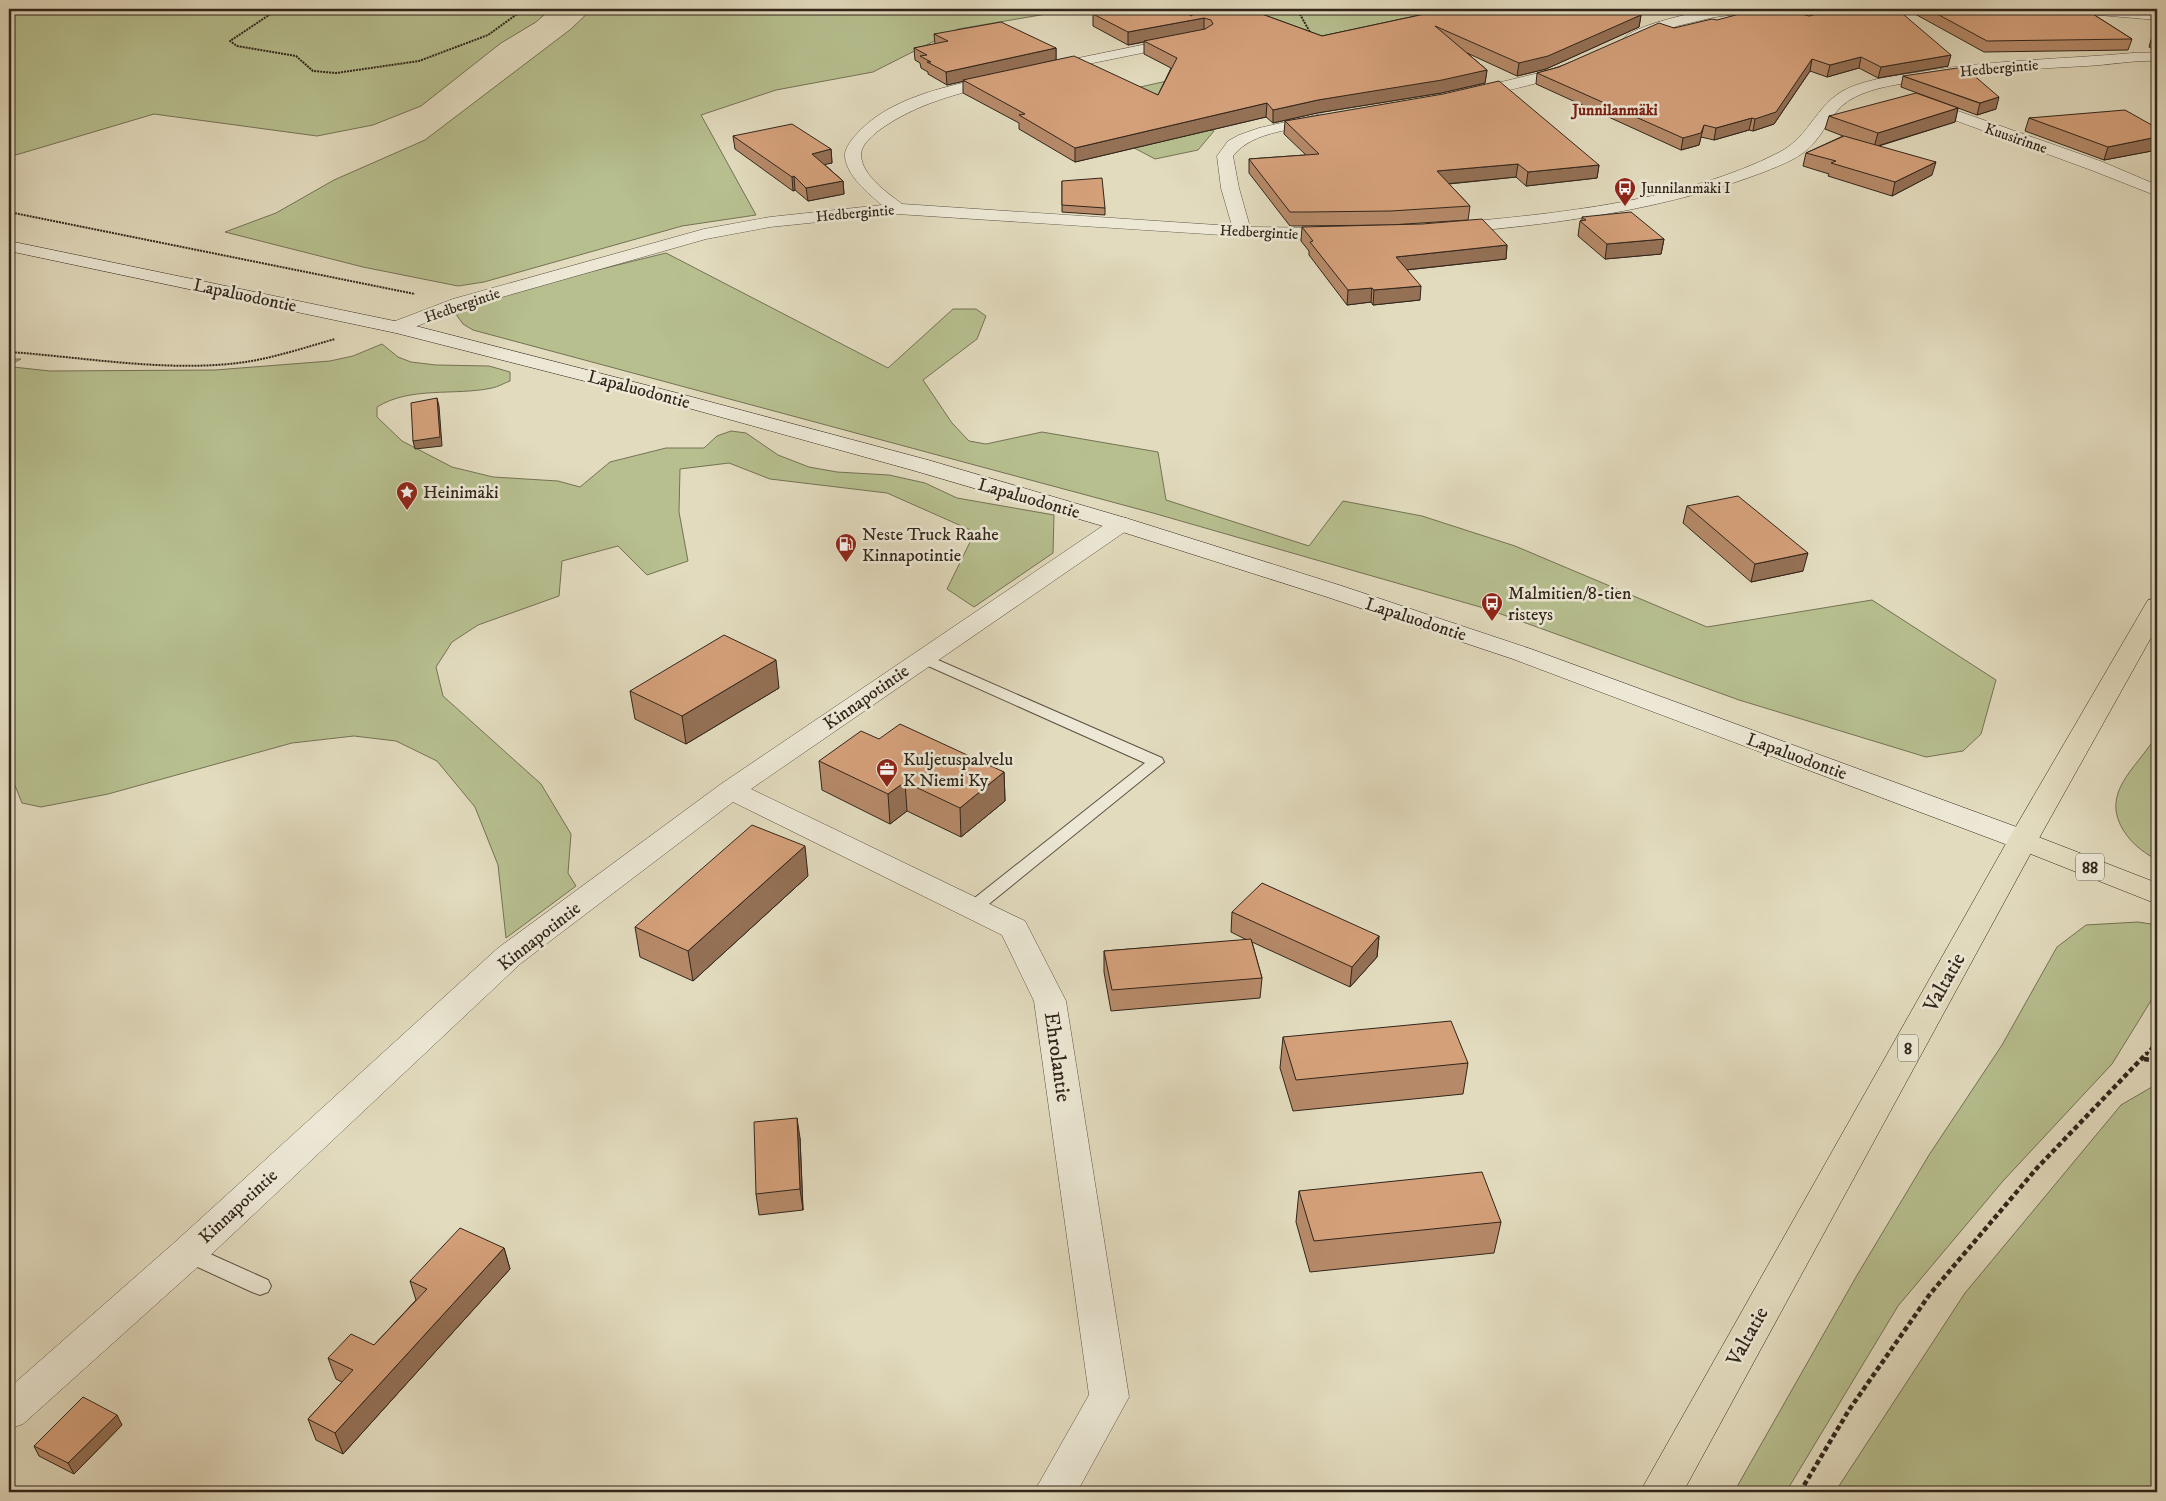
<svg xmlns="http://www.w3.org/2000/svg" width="2166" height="1501" viewBox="0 0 2166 1501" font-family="'IM FELL DW Pica',serif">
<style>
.green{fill:#b7bf8f;stroke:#747255}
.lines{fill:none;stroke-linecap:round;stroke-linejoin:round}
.service-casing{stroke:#5d5244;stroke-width:2}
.minor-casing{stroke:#5d5244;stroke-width:1}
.secondary-casing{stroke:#31251b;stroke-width:1}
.primary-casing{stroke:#31251b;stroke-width:1}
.trunk-casing{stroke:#31251b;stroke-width:1}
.path-far2{stroke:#31251b;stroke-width:2;stroke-dasharray:2 1;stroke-linecap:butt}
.path-far1{stroke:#31251b;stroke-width:3;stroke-dasharray:4 2.5;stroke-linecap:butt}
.path{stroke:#31251b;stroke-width:4.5;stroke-dasharray:5 3;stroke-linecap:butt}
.service{fill:#ece8d5;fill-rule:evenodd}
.minor{fill:#ece8d5;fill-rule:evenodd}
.secondary{fill:#ece8d5;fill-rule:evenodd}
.primary{fill:#e2dbbe;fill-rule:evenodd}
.trunk{fill:#e2dbbe;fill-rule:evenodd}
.wall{fill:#b68a69;stroke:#31251b}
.shaded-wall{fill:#947055;stroke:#31251b}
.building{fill:#d4a07a;stroke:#31251b}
.labels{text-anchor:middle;stroke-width:5;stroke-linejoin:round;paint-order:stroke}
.far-street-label{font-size:15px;fill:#31251b;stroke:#ece8d5}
.far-poi-label{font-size:15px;fill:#31251b;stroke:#ece8d5;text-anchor:start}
.far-quarter-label{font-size:16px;font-weight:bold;fill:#7a1f14;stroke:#ece8d5}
.shield{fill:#ece8d5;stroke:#696053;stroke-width:1}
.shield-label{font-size:16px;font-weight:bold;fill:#31251b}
.street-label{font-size:18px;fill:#31251b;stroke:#ece8d5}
.poi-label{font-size:18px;fill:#31251b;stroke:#ece8d5;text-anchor:start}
.near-street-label{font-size:21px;fill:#31251b;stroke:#ece8d5}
</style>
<rect width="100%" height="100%" fill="#e2dbbe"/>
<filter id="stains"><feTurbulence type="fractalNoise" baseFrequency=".004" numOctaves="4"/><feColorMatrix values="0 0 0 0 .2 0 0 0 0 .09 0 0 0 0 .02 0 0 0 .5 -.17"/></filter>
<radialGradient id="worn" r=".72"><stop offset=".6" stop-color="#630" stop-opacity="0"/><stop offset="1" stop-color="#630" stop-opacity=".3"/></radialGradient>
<path class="green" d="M 9,9 L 551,9 L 536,22 L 501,43 L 421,106 L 373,125 L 317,136 L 154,114 L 9,157 Z
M 592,9 L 1076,9 L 958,29 L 873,72 L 776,90 L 701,115 L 756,215 L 682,226 L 484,282 L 458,286 L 363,267 L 225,232 L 276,213 L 334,180 L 425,140 L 571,29 Z
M 1240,9 L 1457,9 L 1166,110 L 1214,131 L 1198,150 L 1155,159 L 1055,106 L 1297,52 Z
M 666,253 L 888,368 L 953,309 L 976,309 L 986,316 L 977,339 L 923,380 L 952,423 L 969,441 L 986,444 L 1042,432 L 1158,452 L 1166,500 L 1309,546 L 1343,501 L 1422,516 L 1515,546 L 1707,627 L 1872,600 L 1996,680 L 1981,734 L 1963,751 L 1926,757 L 1739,700 L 1487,609 L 1153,513 L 473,330 L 463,324 L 455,313 L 500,294 Z
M 382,344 L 398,357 L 411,362 L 436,365 L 489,366 L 510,372 L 510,381 C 504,383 498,387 492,388 C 454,396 411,386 377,407 L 377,417 L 402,441 L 452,467 L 493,477 L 558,481 L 580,487 L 610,462 L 666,448 L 704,448 L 717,436 L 731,431 L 746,433 L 778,455 L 809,467 L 837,472 L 889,475 L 925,483 L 957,498 L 1054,515 L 1053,553 L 974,607 L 947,589 L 975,532 L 887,493 L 770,479 L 729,463 L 680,469 L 679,512 L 688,561 L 647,575 L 618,546 L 562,561 L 559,596 L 478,625 L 452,642 L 436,667 L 443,696 L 541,784 L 571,834 L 568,873 L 576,886 L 506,938 L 498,865 L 475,807 L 437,761 L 396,741 L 354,736 L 292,743 L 108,794 L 41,807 L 22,803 L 14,783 L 9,780 L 9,359 L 21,359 L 11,364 L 13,367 L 50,371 L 215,370 L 330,361 L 353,356 Z
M 2157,734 L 2157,860 C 2141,851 2128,841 2120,824 C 2103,788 2142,763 2157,734 Z
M 2138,922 L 2157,925 L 2157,991 L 2112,1064 L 2003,1181 L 1898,1306 L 1786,1492 L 1734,1492 L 1856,1277 L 1929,1155 L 2002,1045 L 2057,947 L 2086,925 Z
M 2157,1084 L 2157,1492 L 1835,1492 L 1965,1293 L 2121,1105 Z"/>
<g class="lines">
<g class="service-casing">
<path id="service" d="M 922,653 L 1162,758 L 1164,762 L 979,912 L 973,914 L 967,912 L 964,908 L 967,904 L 1145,763 L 917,661 L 914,658 L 917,655 Z
M 188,1244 L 268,1280 L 271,1286 L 268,1292 L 260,1295 L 252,1292 L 180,1259 L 177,1253 L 180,1247 Z"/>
</g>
<g class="minor-casing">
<path id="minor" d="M 1715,9 L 1752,9 L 1745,13 L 1715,17 L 1677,26 L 1629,44 L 1624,43 L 1622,40 C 1633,25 1695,12 1715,9 Z
M 2069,9 L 2121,9 L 2157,12 L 2157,20 L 2076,13 Z
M 1181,37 L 1186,38 L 1188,41 L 1186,44 L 1049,72 L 1044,71 L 1042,68 L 1044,65 L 1049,64 Z
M 2133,53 L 2157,53 L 2157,61 C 2133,60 2110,65 2086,66 C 2031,69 1975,72 1921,81 C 1899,84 1875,87 1855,97 C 1834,107 1828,127 1813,144 C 1801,158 1781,165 1764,172 C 1664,210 1558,224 1451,233 L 1445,232 L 1442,228 L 1445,224 L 1451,223 C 1556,214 1684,201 1778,153 C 1814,135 1815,99 1856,85 C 1879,77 1903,75 1926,71 C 1995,60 2065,59 2133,53 Z
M 1572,62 L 1577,63 L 1579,66 C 1570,79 1488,94 1469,99 L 1464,97 L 1461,94 L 1464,91 L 1547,71 Z
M 1000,74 L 1005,76 L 1008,79 L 1005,82 C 960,93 916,103 878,131 C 871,137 861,145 861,155 C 862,176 888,193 902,204 L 1232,226 L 1221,188 L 1217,156 L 1228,141 L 1239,135 L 1259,128 L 1321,114 L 1327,116 L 1329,119 L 1327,122 C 1297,130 1253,130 1233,156 L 1239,188 L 1250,227 L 1339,228 L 1345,229 L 1348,233 L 1345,237 L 1339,238 L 1285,239 L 897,214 L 770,227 L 706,239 L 467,307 L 404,331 L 397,333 L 390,331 L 387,327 L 390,323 L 453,299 L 704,229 L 770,217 L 882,205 C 868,193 847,176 845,157 C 844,150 850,142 854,137 C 888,96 951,86 1000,74 Z
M 1921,98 L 2103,162 L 2157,185 L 2157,196 L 2091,170 L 1916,106 L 1913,103 L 1916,100 Z
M 1121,517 L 1129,519 L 1133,524 L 1129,529 L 751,789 L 1025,921 L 1066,1001 L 1129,1397 L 1077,1492 L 1034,1492 L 1089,1395 L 1034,1001 L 1002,935 L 733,802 L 520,964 L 201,1264 L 23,1424 L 9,1429 L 9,1388 L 175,1242 L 498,948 L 721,784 L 1113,519 Z"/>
</g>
<g class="secondary-casing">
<path id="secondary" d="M 9,241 L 404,323 L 677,393 L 928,460 L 1129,519 L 1342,586 L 1531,649 L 2033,833 L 2038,840 L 2033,847 L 2023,849 L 2013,847 L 1513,659 L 1324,596 L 1113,529 L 912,470 L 663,401 L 396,333 L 9,251 Z"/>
</g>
<g class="primary-casing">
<path id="primary" d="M 2023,831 L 2157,883 L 2157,904 L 2013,847 L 2008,840 L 2013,833 Z"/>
</g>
<g class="trunk-casing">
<path id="trunk" d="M 2157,598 L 2157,627 L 2038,840 L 1683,1492 L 1640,1492 L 2008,840 L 2145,605 L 2148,600 Z"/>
</g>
<path class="path-far2" d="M 278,9 L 230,41 L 237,46 L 296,56 L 313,71 L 336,73 L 419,61 L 488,35 L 524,9
M 1297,9 L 1311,34
M 9,13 L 15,9
M 9,212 L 415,294
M 9,352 C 83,357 164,372 238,363 C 271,359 303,348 335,339"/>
<path class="path-far1" d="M 2146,1055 L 2157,1041"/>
<path class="path" d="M 2144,1059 L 2157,1061
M 1800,1492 L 1849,1410 L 1930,1294 L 2037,1168 L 2147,1053"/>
<use href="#service" class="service"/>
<use href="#minor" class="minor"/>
<use href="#secondary" class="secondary"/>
<use href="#primary" class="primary"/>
<use href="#trunk" class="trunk"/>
</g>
<path class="wall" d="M 1189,9 L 1248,9 L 1322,36 L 1448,9 L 1641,15 L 1639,27 L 1546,69 L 1517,76 L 1467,53 L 1487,70 L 1485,83 L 1441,93 L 1317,113 L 1273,123 L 1266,117 L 1075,162 L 1019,129 L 1019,123 L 963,93 L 963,81 L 947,85 L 928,74 L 928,72 L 921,68 L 920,63 L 915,60 L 914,48 L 935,44 L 934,34 L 1056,48 L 1056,60 L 1158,95 L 1171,68 L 1144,54 L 1144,42 L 1128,45 L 1093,26 L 1093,14 L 1190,15 Z
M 1906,9 L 2085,9 L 2132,39 L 2128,50 L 1984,52 Z
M 1674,28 L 1948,66 L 1878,78 L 1859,68 L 1827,77 L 1810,71 L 1774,124 L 1753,131 L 1749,130 L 1714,140 L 1701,137 L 1699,145 L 1681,150 L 1536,84 L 1537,73 L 1559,67 Z
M 2157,35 L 2157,51 L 2149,47 L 2152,36 Z
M 1903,76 L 1996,109 L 1977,115 L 1901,87 Z
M 1958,108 L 1955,122 L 1879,146 L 1932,175 L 1892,196 L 1828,176 L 1829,174 L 1803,166 L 1806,153 L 1843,136 L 1825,129 L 1829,116 Z
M 2029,118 L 2157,128 L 2157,150 L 2104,160 L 2025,131 Z
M 1285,121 L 1599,165 L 1597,178 L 1526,186 L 1516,177 L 1449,184 L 1470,206 L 1468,220 L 1390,225 L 1290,226 L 1249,173 L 1249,159 L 1306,155 L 1284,134 Z
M 733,136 L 831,149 L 832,163 L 824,164 L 843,181 L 844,194 L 808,201 L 795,190 L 793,191 L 735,149 Z
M 1062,181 L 1105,208 L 1105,215 L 1062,212 Z
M 1582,217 L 1664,239 L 1661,254 L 1605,259 L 1578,236 L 1580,221 L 1582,220 Z
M 1302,227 L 1507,245 L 1506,259 L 1407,270 L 1420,300 L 1373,305 L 1371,302 L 1347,305 L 1309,255 L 1309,251 L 1301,241 Z
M 1687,506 L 1803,571 L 1751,582 L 1683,523 Z
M 779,688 L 686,744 L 635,719 L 630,691 Z
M 879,739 L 1004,772 L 1005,801 L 961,837 L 907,811 L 890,824 L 822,790 L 819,761 Z
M 808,876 L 693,981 L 640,957 L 635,927 Z
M 1232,912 L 1379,936 L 1377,957 L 1350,987 L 1252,942 L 1262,978 L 1260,998 L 1111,1011 L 1104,972 L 1104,951 L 1247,940 L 1231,932 Z
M 1283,1037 L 1468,1063 L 1463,1094 L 1293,1111 L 1280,1068 Z
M 800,1138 L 803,1210 L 759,1215 L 756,1194 Z
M 1299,1191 L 1501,1222 L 1494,1253 L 1310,1272 L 1296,1222 Z
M 504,1248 L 510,1269 L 343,1454 L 316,1440 L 308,1419 L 342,1382 L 336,1379 L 328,1358 L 374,1345 L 416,1300 L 410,1281 Z
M 122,1425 L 74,1474 L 39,1456 L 34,1446 Z"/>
<path class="shaded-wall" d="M 1641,15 L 1639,27 L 1546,69 L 1517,76 L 1519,63 Z
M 1204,18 L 1204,30 L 1128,45 L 1128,32 Z
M 1056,48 L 1056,60 L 947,85 L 946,72 Z
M 1951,55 L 1948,66 L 1878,78 L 1881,67 Z
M 1861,57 L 1859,68 L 1827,77 L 1830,65 Z
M 1812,59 L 1810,71 L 1774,124 L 1753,131 L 1755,119 Z
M 1487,70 L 1485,83 L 1441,93 L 1317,113 L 1273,123 L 1273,110 L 1318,100 Z
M 1999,97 L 1996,109 L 1977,115 L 1980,103 Z
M 1267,103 L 1266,117 L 1075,162 L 1075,148 Z
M 1958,108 L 1955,122 L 1874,147 L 1878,133 Z
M 1752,118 L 1749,130 L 1714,140 L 1716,128 Z
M 1704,125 L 1699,145 L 1681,150 L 1683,138 Z
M 2157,137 L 2157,150 L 2104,160 L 2108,147 Z
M 831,149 L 832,163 L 813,167 L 812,154 Z
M 1936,162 L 1932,175 L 1892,196 L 1895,182 Z
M 1518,164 L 1516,177 L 1435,185 L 1437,171 Z
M 1599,165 L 1597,178 L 1526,186 L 1528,172 Z
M 794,176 L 795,190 L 793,191 L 792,177 Z
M 843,181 L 844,194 L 808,201 L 806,188 Z
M 1664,239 L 1661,254 L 1605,259 L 1607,244 Z
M 1507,245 L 1506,259 L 1395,271 L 1396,257 Z
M 1421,286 L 1420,300 L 1373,305 L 1374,290 Z
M 1372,288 L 1371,302 L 1347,305 L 1348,290 Z
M 437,398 L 439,406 L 442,446 L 415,449 L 413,441 Z
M 1808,553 L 1803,571 L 1751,582 L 1755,564 Z
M 776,660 L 779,688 L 686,744 L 682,716 Z
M 1004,772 L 1005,801 L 961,837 L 960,808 Z
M 905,782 L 907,811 L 890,824 L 888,794 Z
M 805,846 L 808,876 L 693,981 L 688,951 Z
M 1379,936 L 1377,957 L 1350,987 L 1352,967 Z
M 797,1118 L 800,1138 L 803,1210 L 800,1189 Z
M 504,1248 L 510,1269 L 343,1454 L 335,1433 Z
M 117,1415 L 122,1425 L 74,1474 L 68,1463 Z"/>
<path class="building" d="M 1120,9 L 1176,9 L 1192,16 L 1191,9 L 1248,9 L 1322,36 L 1448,9 L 1623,9 L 1641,15 L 1548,56 L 1519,63 L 1435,26 L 1487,70 L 1442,80 L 1318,100 L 1273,110 L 1267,103 L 1075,148 L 1019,115 L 1025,114 L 963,80 L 1074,56 L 1158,95 L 1177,58 L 1144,41 L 1205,29 L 1213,24 L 1211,20 L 1204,18 L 1128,32 L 1093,14 Z
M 1758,9 L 1784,9 L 1809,16 L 1835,9 L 1897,9 L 1951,55 L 1881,67 L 1861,57 L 1830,65 L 1812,59 L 1776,112 L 1755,119 L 1752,118 L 1716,128 L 1704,125 L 1701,133 L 1683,138 L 1537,73 L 1559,67 L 1659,23 L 1674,28 L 1712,19 L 1717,20 Z
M 1928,9 L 2085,9 L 2132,39 L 1987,41 Z
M 1001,22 L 1056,48 L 946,72 L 927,62 L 931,62 L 920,56 L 927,55 L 914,48 L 948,41 L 934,34 Z
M 1964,67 L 1999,97 L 1980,103 L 1903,76 Z
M 1499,81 L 1599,165 L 1528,172 L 1518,164 L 1437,171 L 1470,206 L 1391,211 L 1307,212 L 1290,212 L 1249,159 L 1319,154 L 1285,121 L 1443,94 Z
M 1916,93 L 1958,108 L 1878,133 L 1829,116 Z
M 2125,110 L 2157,128 L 2157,137 L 2108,147 L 2029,118 Z
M 792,124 L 831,149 L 812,154 L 843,181 L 806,188 L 794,176 L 792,177 L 733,136 Z
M 1844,136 L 1936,162 L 1895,182 L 1831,163 L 1836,161 L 1806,153 Z
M 1102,178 L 1105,208 L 1062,205 L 1062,181 Z
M 1631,212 L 1664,239 L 1607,244 L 1580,221 L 1586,220 L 1582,217 Z
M 1482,219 L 1507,245 L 1396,257 L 1421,286 L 1374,290 L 1372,288 L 1348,290 L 1310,242 L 1313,241 L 1302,227 L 1422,224 Z
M 437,398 L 440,437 L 413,441 L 411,403 Z
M 1738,496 L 1808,553 L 1755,564 L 1687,506 Z
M 724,635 L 776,660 L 682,716 L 630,691 Z
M 900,724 L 1004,772 L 960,808 L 905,782 L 888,794 L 819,761 L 861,731 L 879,739 Z
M 752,825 L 805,846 L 688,951 L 635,927 Z
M 1262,883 L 1379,936 L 1352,967 L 1232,912 Z
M 1251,939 L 1262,978 L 1112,990 L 1104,951 Z
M 1451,1021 L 1468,1063 L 1296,1080 L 1283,1037 Z
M 797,1118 L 800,1189 L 756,1194 L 754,1122 Z
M 1482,1172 L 1501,1222 L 1314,1241 L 1299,1191 Z
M 460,1228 L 504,1248 L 335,1433 L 308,1419 L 353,1370 L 328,1358 L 351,1334 L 374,1345 L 427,1289 L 410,1281 Z
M 83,1397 L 117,1415 L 68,1463 L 34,1446 Z"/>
<defs>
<g id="bus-pin" transform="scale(1.125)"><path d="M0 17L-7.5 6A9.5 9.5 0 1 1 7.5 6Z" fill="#8f2418" stroke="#ece8d5"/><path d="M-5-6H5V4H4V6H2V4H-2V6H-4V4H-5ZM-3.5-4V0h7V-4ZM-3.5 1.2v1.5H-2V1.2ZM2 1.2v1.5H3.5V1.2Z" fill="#fff"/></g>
<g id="sight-pin" transform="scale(1.125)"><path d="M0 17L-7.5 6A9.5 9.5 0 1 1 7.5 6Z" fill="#8f2418" stroke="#ece8d5"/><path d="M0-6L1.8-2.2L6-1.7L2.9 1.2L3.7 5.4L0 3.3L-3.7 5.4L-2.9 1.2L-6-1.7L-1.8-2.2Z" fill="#fff"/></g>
<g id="fuel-pin" transform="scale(1.125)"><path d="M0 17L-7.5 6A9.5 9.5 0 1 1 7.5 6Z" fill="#8f2418" stroke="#ece8d5"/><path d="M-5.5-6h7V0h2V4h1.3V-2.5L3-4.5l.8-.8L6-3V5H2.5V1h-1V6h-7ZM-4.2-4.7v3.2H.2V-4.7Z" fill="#fff"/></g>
<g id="office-pin" transform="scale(1.125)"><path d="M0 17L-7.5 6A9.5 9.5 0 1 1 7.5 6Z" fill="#8f2418" stroke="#ece8d5"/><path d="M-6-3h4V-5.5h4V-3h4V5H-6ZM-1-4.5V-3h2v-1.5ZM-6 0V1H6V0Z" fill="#fff"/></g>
</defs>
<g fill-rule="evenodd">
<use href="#bus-pin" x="1625" y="188"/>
<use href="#sight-pin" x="407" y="492"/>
<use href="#fuel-pin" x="846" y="544"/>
<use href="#bus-pin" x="1492" y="603"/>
<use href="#office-pin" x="887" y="769"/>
</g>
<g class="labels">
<g class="far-street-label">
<text transform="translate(1999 68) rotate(-5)" y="5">Hedbergintie</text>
<text transform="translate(2016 138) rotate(19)" y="5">Kuusirinne</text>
<text transform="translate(855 213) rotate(-5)" y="5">Hedbergintie</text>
<text transform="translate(1259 232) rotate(3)" y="5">Hedbergintie</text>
<text transform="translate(462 305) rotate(-19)" y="5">Hedbergintie</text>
</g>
<g class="far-poi-label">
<text x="1641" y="193">Junnilanmäki I</text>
</g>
<g class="far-quarter-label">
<text x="1615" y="115">Junnilanmäki</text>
</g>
<g class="shield">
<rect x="2076" y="853.5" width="28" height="27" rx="4"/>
<rect x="1898" y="1034.5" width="20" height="27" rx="4"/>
</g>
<g class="shield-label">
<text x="2090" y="873">88</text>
<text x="1908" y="1054">8</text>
</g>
<g class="street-label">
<text transform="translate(245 295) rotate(12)" y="6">Lapaluodontie</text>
<text transform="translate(639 389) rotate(15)" y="6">Lapaluodontie</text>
<text transform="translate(1029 498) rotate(16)" y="6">Lapaluodontie</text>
<text transform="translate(1416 619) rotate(18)" y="6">Lapaluodontie</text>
<text transform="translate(866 697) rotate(-35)" y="6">Kinnapotintie</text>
<text transform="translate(1797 756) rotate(20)" y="6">Lapaluodontie</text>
<text transform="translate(539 936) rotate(-38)" y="6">Kinnapotintie</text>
<text transform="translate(238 1206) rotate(-43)" y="6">Kinnapotintie</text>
</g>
<g class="poi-label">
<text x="423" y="498">Heinimäki</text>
<text x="862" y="540">Neste Truck Raahe<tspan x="862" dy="21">Kinnapotintie</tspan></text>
<text x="1508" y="599">Malmitien/8-tien<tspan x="1508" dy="21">risteys</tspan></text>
<text x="903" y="765">Kuljetuspalvelu<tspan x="903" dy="21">K Niemi Ky</tspan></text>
</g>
<g class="near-street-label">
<text transform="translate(1944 982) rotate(-61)" y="7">Valtatie</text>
<text transform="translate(1058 1057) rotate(82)" y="7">Ehrolantie</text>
<text transform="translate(1747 1336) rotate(-61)" y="7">Valtatie</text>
</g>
</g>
<rect width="2166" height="1501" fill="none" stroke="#e2dbbe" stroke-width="30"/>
<rect x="10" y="10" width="2146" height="1481" fill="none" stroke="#31251b" stroke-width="2.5"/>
<rect x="15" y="15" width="2136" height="1471" fill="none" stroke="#31251b"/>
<rect width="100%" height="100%" filter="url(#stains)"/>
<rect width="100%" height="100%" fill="url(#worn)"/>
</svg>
